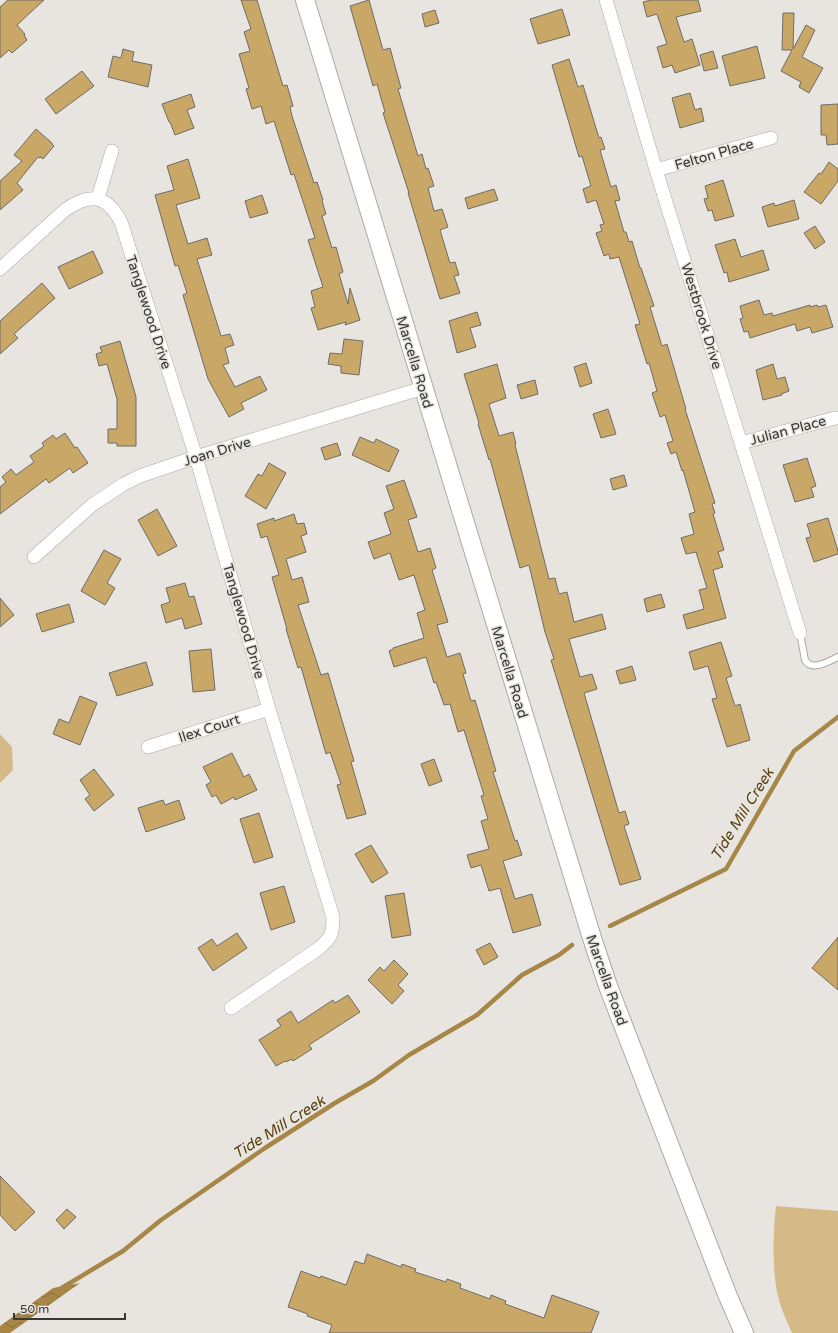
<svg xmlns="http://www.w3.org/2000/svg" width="838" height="1333" viewBox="0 0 838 1333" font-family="'Varela Round',sans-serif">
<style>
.pitch{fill:#d5ba87}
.water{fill:url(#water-waves)}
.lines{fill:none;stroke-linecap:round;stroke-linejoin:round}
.stream{stroke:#a78747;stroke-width:4.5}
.building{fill:#c8a767;stroke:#6f6c67}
.lane-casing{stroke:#adaaa4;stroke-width:8}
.street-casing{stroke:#adaaa4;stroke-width:14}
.secondary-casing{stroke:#adaaa4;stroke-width:20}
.lane{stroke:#fff;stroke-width:6}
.street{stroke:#fff;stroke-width:13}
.secondary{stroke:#fff;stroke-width:18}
.labels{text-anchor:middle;stroke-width:3;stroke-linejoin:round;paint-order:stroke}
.street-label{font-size:14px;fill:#383734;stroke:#e8e4df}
.water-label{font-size:15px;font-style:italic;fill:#58410e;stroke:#e8e4df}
</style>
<defs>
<pattern id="water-waves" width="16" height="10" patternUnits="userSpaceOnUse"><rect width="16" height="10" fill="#a78747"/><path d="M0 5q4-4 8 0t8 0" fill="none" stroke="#896f3c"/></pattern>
</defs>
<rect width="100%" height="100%" fill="#e8e4df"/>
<path class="pitch" d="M 0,734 L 12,747 L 13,770 L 0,783 Z
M 776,1206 L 838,1211 L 838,1333 L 792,1333 C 786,1320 780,1306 777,1292 C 772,1264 773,1234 776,1206 Z"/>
<path class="water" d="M 80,1283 L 10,1333 L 0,1333 L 0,1326 L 53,1288 Z"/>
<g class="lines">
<path class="stream" d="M 610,926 L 726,869 L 794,751 L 838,717
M 60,1289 L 123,1251 L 161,1220 L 265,1148 L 335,1103 L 373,1081 L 409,1055 L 477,1015 L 522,975 L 559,955 L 572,945"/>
</g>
<path class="building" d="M 8,0 L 44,0 L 17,25 L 25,34 L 24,35 L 27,40 L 12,53 L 9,50 L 0,58 L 0,7 Z
M 241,0 L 257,0 L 283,86 L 287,85 L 293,106 L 290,107 L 292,116 L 314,183 L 317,182 L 323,200 L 322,201 L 326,214 L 322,216 L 332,248 L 336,247 L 343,272 L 339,274 L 348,304 L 350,288 L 360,320 L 345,325 L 346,322 L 318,330 L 311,308 L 315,307 L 311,291 L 323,287 L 308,240 L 315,238 L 294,174 L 291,175 L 274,121 L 266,124 L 261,106 L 252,109 L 246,89 L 249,88 L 239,54 L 250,51 L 244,32 L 251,29 Z
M 369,0 L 383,50 L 390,48 L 401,88 L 398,89 L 418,156 L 422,154 L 426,169 L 428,168 L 434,186 L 428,188 L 434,211 L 442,209 L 448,227 L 440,230 L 450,263 L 455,262 L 459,275 L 454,276 L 460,293 L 440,299 L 408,193 L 409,193 L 383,113 L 385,112 L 377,84 L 373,86 L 350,6 Z
M 651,0 L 698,0 L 701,11 L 676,17 L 684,42 L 692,39 L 700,65 L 675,73 L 672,65 L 663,68 L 657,47 L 667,44 L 657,14 L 647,17 L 643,2 Z
M 562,9 L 570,35 L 538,44 L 530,19 Z
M 435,10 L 439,23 L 425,27 L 422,14 Z
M 783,13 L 794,13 L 793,49 L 806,25 L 815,30 L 802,57 L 823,68 L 809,93 L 799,87 L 801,82 L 781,71 L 792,50 L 782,50 Z
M 757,46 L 765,78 L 730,86 L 722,56 Z
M 123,49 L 134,52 L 132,61 L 152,65 L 148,87 L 108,77 L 113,56 L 121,58 Z
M 713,51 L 718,68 L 704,71 L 700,55 Z
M 569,59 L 578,87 L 583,85 L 599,138 L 601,137 L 605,149 L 600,150 L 611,187 L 616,185 L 620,200 L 615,201 L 624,232 L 626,232 L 629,242 L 632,241 L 640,268 L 641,268 L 654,306 L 650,307 L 662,346 L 667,344 L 686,409 L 685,409 L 715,503 L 712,504 L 715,513 L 713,514 L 724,550 L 718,552 L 723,567 L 713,570 L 726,618 L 687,629 L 683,615 L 704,609 L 699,590 L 707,588 L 696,552 L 686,554 L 681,538 L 694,534 L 689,514 L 695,512 L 683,470 L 682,471 L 676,452 L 671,454 L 667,443 L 673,441 L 665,415 L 660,417 L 652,393 L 657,391 L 649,363 L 647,364 L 635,325 L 640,324 L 619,257 L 610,259 L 609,254 L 604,256 L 596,233 L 602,231 L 600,225 L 604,224 L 596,200 L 587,203 L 583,189 L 591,186 L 582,156 L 579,157 L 552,65 Z
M 82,71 L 94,86 L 56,114 L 45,99 Z
M 690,93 L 695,110 L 701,108 L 704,121 L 680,128 L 672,98 Z
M 191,94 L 195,107 L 187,110 L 194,128 L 175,135 L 170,122 L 169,122 L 162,104 Z
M 838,104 L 838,144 L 827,145 L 826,135 L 821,135 L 821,105 Z
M 36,129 L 52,143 L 52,144 L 54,146 L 43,159 L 41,157 L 40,158 L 38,157 L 17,183 L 23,190 L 0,210 L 0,181 L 22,161 L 14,155 Z
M 188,159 L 200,198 L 176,205 L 188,244 L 207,238 L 212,255 L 197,259 L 221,336 L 230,334 L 234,345 L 225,348 L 229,363 L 223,365 L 235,387 L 260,376 L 267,390 L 241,403 L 244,409 L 229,417 L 208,379 L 183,295 L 187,293 L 178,265 L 175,266 L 155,195 L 174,190 L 167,166 Z
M 829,162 L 838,169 L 838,181 L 821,204 L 804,192 L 819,173 L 821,174 Z
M 723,180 L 734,216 L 715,221 L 712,210 L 708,211 L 704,199 L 708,198 L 705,186 Z
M 494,189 L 498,200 L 468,209 L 465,198 Z
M 262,195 L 268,213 L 250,218 L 245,201 Z
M 794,200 L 799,219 L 768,227 L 762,207 L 774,203 L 775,206 Z
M 815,226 L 825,242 L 815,249 L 804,233 Z
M 735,239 L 741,257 L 763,250 L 769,270 L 729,282 L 727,272 L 724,273 L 715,245 Z
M 93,251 L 103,273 L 69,289 L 58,267 Z
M 42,283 L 55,298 L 14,334 L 18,338 L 0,354 L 0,321 Z
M 759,300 L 764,315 L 772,313 L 773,316 L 810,305 L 810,307 L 817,305 L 818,307 L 826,305 L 833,327 L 812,333 L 810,327 L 797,331 L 795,324 L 750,338 L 748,331 L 744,332 L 740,319 L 743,318 L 740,306 Z
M 477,312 L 481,325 L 470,328 L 476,347 L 457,353 L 449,321 Z
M 344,339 L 363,341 L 359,375 L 341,373 L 341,366 L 328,364 L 330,353 L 342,354 Z
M 120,341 L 136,397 L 136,446 L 117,446 L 117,443 L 108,443 L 108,429 L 117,429 L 117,399 L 107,364 L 99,366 L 96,354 L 102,352 L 100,347 Z
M 586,363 L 592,383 L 580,387 L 574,367 Z
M 497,364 L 506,398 L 489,404 L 499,436 L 513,432 L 516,444 L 515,445 L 549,579 L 555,578 L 559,594 L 567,592 L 574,622 L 602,614 L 606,629 L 569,639 L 580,677 L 592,674 L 597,689 L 584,693 L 619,813 L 625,811 L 629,824 L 624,826 L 641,879 L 620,885 L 551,660 L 554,659 L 545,632 L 529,565 L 520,568 L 490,459 L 489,460 L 478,424 L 479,423 L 464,374 Z
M 773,364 L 777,379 L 785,377 L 789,391 L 781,394 L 782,395 L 763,400 L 756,370 Z
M 535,380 L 538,394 L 521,399 L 517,385 Z
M 608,409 L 616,434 L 601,438 L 593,414 Z
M 65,433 L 75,448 L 77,447 L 88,463 L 73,473 L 70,468 L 49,483 L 46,479 L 0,514 L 0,487 L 6,482 L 2,477 L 11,469 L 16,475 L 34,462 L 30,456 L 44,446 L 42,443 L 53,435 L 56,439 Z
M 360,437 L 374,443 L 376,439 L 399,450 L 389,472 L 352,455 Z
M 337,443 L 341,455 L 325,460 L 321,448 Z
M 807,458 L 816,486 L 811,488 L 814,497 L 795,502 L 783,465 Z
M 269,463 L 286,473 L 266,509 L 245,496 L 258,474 L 262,476 Z
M 624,475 L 627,486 L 613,490 L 610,479 Z
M 404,480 L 417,517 L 408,520 L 418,552 L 430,548 L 436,568 L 432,570 L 448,622 L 437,625 L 447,657 L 460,653 L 466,673 L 463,674 L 471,701 L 475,700 L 496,771 L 493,772 L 515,841 L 517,840 L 522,855 L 503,861 L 515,899 L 532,894 L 541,925 L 513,933 L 500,888 L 489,891 L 481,865 L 471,868 L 467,855 L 489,849 L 481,821 L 488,819 L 481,796 L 484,795 L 464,730 L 458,732 L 450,704 L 444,705 L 436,682 L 434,683 L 426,657 L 394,667 L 389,651 L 393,649 L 393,648 L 424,638 L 417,613 L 425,610 L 414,575 L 399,580 L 390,553 L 374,559 L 368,542 L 391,534 L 384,513 L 394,509 L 386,486 Z
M 157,509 L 177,546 L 158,556 L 138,520 Z
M 294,514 L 297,524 L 304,523 L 307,534 L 301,536 L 306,552 L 286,559 L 292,580 L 302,577 L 309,602 L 298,605 L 321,675 L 328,673 L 354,761 L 351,762 L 366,814 L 347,819 L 337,785 L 341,784 L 330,752 L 326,754 L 301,667 L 298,668 L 286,629 L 287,629 L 272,577 L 279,575 L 267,536 L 261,538 L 257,524 L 274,518 L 274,521 Z
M 828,518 L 838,551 L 838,554 L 814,562 L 806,538 L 811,537 L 807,524 Z
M 104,550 L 121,559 L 107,583 L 115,588 L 105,605 L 81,591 Z
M 185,583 L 189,597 L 194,596 L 202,624 L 185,629 L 182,618 L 166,623 L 161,605 L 170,602 L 166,588 Z
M 661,594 L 665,607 L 647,612 L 644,599 Z
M 0,598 L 14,615 L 0,627 Z
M 69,604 L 74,622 L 42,632 L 36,614 Z
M 721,642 L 732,676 L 726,678 L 735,706 L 740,704 L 750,740 L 727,747 L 712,699 L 717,698 L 708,666 L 694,670 L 689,652 Z
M 211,649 L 215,690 L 193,692 L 189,651 Z
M 146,662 L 153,685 L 117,696 L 109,673 Z
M 632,666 L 636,680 L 620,684 L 616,671 Z
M 80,696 L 97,703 L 80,745 L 53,734 L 59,719 L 69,723 Z
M 232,753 L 244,777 L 249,774 L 257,790 L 235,800 L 234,797 L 221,804 L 216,795 L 212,797 L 206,785 L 211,782 L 203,767 Z
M 434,759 L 442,781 L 429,786 L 421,764 Z
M 94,769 L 114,795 L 94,811 L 85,799 L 90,795 L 80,780 Z
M 163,800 L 165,805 L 179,800 L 185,819 L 146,832 L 138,808 Z
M 259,813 L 273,857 L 254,863 L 240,819 Z
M 371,845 L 388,873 L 372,883 L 355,854 Z
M 284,886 L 295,922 L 271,930 L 260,893 Z
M 404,893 L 411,935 L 392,938 L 385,896 Z
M 237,933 L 247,948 L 213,971 L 198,948 L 212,939 L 217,946 Z
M 838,937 L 838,990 L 812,968 Z
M 490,943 L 498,957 L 484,965 L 476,950 Z
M 394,960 L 408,974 L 398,985 L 404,991 L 392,1004 L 368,980 L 380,967 L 384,971 Z
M 348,995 L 360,1012 L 309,1045 L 312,1049 L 293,1061 L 292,1059 L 286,1062 L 285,1061 L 276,1066 L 259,1040 L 281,1026 L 277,1020 L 291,1011 L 298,1023 L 333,1000 L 335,1003 Z
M 0,1176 L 35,1212 L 15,1231 L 0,1215 Z
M 67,1209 L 76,1217 L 64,1229 L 56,1220 Z
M 367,1254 L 401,1267 L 402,1264 L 416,1269 L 415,1272 L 446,1282 L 447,1279 L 461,1284 L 460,1288 L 490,1299 L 491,1295 L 506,1301 L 505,1304 L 544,1318 L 552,1295 L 599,1312 L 591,1333 L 329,1333 L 332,1325 L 307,1316 L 308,1314 L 288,1307 L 301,1271 L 320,1278 L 321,1276 L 346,1285 L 355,1261 L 364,1264 Z"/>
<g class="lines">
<g class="lane-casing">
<path id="lane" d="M 800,633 L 805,660 C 812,672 829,661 838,657"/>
</g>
<g class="street-casing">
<path id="street" d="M 606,0 L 656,170 L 800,633
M 656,170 L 771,138
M 98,198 L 112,151
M 0,269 L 65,210 C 90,192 107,195 121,222 L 196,457 L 269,709 L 333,917 C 333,935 331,938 318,949 L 231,1008
M 741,443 L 835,418
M 34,557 L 92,505 L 124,484 L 140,476 L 196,457 L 423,388
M 148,747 L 269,709"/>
</g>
<g class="secondary-casing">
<path id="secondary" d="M 305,0 L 592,938 L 608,986 L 727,1294 L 744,1333"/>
</g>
<use href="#lane" class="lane"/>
<use href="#street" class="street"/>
<use href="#secondary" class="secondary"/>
</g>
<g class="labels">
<g class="street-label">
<text transform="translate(714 154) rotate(-16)" y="5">Felton Place</text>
<text transform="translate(149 312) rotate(72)" y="5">Tanglewood Drive</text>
<text transform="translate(702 316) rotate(73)" y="5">Westbrook Drive</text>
<text transform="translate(415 362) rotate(73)" y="5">Marcella Road</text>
<text transform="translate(788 430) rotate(-15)" y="5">Julian Place</text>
<text transform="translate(217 451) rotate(-17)" y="5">Joan Drive</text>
<text transform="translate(244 621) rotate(74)" y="5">Tanglewood Drive</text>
<text transform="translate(510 672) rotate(73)" y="5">Marcella Road</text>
<text transform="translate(209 728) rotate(-18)" y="5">Ilex Court</text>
<text transform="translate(607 980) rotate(70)" y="5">Marcella Road</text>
</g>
<g class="water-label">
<text transform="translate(742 814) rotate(-58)" y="5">Tide Mill Creek</text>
<text transform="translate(279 1127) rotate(-32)" y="5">Tide Mill Creek</text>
</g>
</g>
<path d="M14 1313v6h111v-6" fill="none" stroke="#383734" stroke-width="2"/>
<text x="20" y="1313" font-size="12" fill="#383734" stroke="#e8e4df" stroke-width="3" paint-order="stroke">50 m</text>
</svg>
